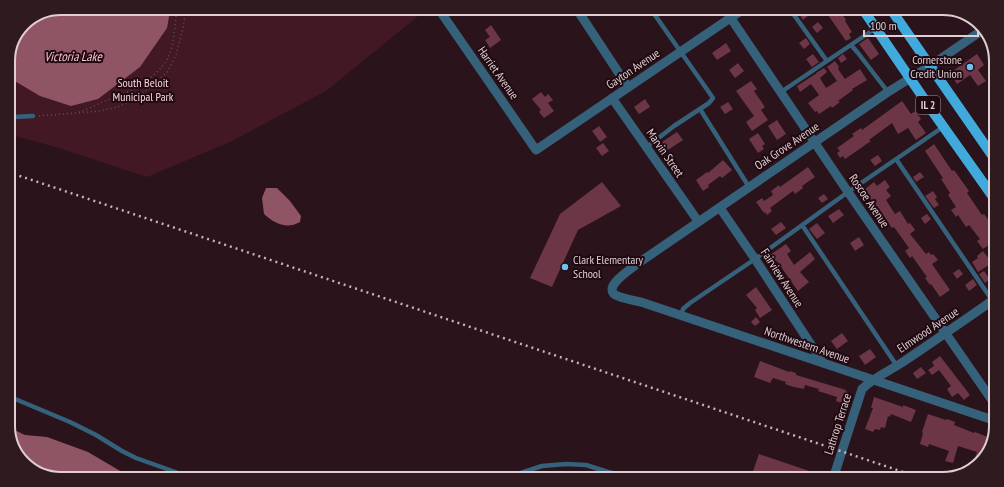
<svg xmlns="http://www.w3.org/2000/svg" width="1004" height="487" viewBox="0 0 1004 487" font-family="'PT Sans Narrow',sans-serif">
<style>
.green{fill:#431825}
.water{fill:#905565}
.building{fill:#6d3646}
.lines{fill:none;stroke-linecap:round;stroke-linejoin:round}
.path{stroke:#624d53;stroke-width:1.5;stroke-dasharray:1 3;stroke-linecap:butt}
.lane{stroke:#35627a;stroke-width:4.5}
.street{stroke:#35627a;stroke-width:9}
.primary{stroke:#41aadc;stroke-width:10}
.rail{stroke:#c5b3b7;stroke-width:2.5;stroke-dasharray:2 4;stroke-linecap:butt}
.poi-dot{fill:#6ac3f1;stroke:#200a11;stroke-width:1.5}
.labels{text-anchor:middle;stroke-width:4;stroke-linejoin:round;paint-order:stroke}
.shield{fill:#200a11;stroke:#a69398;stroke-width:1}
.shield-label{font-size:11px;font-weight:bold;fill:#dfced2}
.poi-label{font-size:12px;fill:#dfced2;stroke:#200a11;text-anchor:end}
.street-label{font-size:12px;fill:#dfced2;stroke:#200a11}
.park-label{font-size:12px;fill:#fbd4dd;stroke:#200a11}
.water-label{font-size:13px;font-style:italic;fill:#fcc3d1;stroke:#200a11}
.rim{fill:none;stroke:#dfced2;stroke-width:2}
</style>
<rect width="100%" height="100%" fill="#2a131a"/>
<path class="green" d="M 61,8 L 428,8 L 326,91 L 230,142 L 147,177 L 59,148 L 8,134 L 8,57 L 24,23 Z"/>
<path class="water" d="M 61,8 L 168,8 L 170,11 L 167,28 L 140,67 L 98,99 L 71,106 L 40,96 L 8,77 L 8,57 L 24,23 Z
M 266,188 L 277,188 L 290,201 L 301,216 L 300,222 C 286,230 274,223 264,214 L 262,198 Z
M 8,427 L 25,435 L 47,437 L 88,452 L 127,475 L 129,479 L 61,479 L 38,474 L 17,456 L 8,430 Z"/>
<path class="building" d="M 804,8 L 809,15 L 803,20 L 798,12 Z
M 836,8 L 838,8 L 846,20 L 845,21 L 852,32 L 849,34 L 851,38 L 846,41 L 828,15 Z
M 818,22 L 823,28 L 817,33 L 812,27 Z
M 491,25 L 501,40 L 490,48 L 485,40 L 490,37 L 485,30 Z
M 806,38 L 810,44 L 804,49 L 799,43 Z
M 868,38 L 879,54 L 871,60 L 859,44 Z
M 726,43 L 731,51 L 717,60 L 712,53 Z
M 813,54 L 819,62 L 812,67 L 806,59 Z
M 843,54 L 847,59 L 841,63 L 838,58 Z
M 977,54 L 984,65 L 978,70 L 986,81 L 978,86 L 970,75 L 957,84 L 950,73 Z
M 835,61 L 839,67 L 838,69 L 845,79 L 860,69 L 867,80 L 852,89 L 853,90 L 838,101 L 840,102 L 832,108 L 831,106 L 819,114 L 817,111 L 815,112 L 808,103 L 819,95 L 811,84 L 800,92 L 797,86 L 817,73 L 816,73 L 824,68 L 827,72 L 820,78 L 826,88 L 837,81 L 827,67 Z
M 738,63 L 744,71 L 735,78 L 729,70 Z
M 751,81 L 757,89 L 754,91 L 765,107 L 761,110 L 768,120 L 752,131 L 746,122 L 754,116 L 736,91 Z
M 541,92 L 545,97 L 548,94 L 553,100 L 548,103 L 554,111 L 544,118 L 539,112 L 541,110 L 532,99 Z
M 645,99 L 650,107 L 639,114 L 634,107 Z
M 902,101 L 911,114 L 915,111 L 921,119 L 918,122 L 926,133 L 916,140 L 908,128 L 898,134 L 892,123 L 869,140 L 871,141 L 845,159 L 843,156 L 840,158 L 837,153 L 840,151 L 837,148 L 854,136 L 852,134 L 861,128 L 862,130 Z
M 728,102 L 733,109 L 725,114 L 720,107 Z
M 777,120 L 786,134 L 777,140 L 768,126 Z
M 599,126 L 607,137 L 600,142 L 592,131 Z
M 677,132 L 683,140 L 668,150 L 662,142 Z
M 758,133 L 765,144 L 762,146 L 764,149 L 758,153 L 749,139 Z
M 603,143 L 609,151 L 602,156 L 596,148 Z
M 934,144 L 952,171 L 954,170 L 969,191 L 967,193 L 982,215 L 984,214 L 996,230 L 996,240 L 983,249 L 977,241 L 980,239 L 969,225 L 966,227 L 958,215 L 956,217 L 951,210 L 956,207 L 948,195 L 950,193 L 941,179 L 943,178 L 925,151 Z
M 878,155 L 882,161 L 875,166 L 870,160 Z
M 723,160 L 732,170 L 722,178 L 720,176 L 708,185 L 709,187 L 703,191 L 696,180 L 707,172 L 708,173 Z
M 808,167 L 815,177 L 802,186 L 803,188 L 795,194 L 793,191 L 770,208 L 772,211 L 767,215 L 765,212 L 764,213 L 756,202 L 762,198 L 764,201 L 773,195 L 771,191 L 779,185 L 780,187 Z
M 920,172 L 924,177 L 916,182 L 913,177 Z
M 885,180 L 890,187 L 886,190 L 891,196 L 886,200 L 895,214 L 900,211 L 908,224 L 910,223 L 915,230 L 910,234 L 926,254 L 929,252 L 931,255 L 933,254 L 938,260 L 932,264 L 950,290 L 940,297 L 931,284 L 930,285 L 925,278 L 927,277 L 912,256 L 910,258 L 905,251 L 909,248 L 894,227 L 892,228 L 880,211 L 879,211 L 864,190 L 874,182 L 877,186 Z
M 602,182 L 621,206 L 578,230 L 552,287 L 530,278 L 560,214 Z
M 933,191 L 937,197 L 935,199 L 939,205 L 934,208 L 925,196 Z
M 824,194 L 828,199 L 822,203 L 818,198 Z
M 839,209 L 844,215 L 833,223 L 828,216 Z
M 927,214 L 931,219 L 925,224 L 921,218 Z
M 781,222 L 786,228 L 776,235 L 771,229 Z
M 817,223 L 825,233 L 817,239 L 809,229 Z
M 859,237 L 864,245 L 855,251 L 850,243 Z
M 786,244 L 791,251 L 787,254 L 794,265 L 810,252 L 815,259 L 800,272 L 809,282 L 798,291 L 777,261 L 775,262 L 770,255 Z
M 983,251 L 992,263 L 978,272 L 972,262 L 978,258 L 977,256 Z
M 959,269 L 963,274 L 957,279 L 953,273 Z
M 984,271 L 990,279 L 985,283 L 979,274 Z
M 973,279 L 977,285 L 969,291 L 965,285 Z
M 756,287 L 772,310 L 760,318 L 755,310 L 757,308 L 746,295 Z
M 756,317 L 760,322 L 755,326 L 751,322 Z
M 842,333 L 848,341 L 837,349 L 831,341 Z
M 870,349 L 876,357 L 865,365 L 859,356 Z
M 940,356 L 970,395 L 964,400 L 958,393 L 952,397 L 947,389 L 951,386 L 939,370 L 932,375 L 928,370 L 934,366 L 932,362 Z
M 760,361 L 789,372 L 790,371 L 796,373 L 796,375 L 846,390 L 845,391 L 848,392 L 844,404 L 836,401 L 837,397 L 818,391 L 819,389 L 805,385 L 804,389 L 794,387 L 785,384 L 786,382 L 773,378 L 770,383 L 754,377 Z
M 921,367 L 926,373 L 917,379 L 913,373 Z
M 874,397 L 903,407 L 903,405 L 916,410 L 911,422 L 891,414 L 890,417 L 888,416 L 885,428 L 881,427 L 880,430 L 875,429 L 873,432 L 865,429 L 873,408 L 871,408 Z
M 928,414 L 946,420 L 947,419 L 955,422 L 954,425 L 974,433 L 975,432 L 993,439 L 991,449 L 972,470 L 971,471 L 977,452 L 958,446 L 953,463 L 945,461 L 949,451 L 929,444 L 928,447 L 920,444 L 923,433 L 922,432 Z
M 759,454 L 827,477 L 827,479 L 777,479 L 753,471 Z"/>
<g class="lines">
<path class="path" d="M 8,104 L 18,111
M 79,112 C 88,109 98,104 107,100 C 115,97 123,94 130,91 C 142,85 164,69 169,56 C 175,41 174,24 178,8
M 39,116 L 100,111 L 118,107 L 130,101 L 155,84 L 168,71 L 176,55 L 183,28 L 186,8"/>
<path class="lane" d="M 789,8 L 827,61
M 851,45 L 858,53 L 888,92
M 781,92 L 876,28
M 700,109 L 749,187
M 8,116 L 13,117 L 33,116
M 647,147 L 674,126 L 709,103 L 713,98 L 650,8
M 896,159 L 996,306
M 802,225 L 897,366
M 681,316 L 683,309 L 690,303 L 755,259 L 848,192 L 943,127
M 8,396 L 70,422 L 96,435 L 122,451 L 136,458 L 195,479
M 502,479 L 542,466 L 566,464 L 586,465 L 608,472 L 640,479"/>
<path class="street" d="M 576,8 L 628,87
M 724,8 L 848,192 L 996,406
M 440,11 L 536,150 L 745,8
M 984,29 L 930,66 L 888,92 L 637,264 C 631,269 605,285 614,294 C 617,297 636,301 641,302 C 759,342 877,382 996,421
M 612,98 L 698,221
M 720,208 L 755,259 L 823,363
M 833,479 L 862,389 C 873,378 889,371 903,362 C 934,341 965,320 996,298"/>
<path class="primary" d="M 862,8 L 933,112 L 996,201
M 890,8 L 996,161"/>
<path class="rail" d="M 8,172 L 924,479"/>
</g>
<g class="poi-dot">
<circle cx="970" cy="67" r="4"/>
<circle cx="565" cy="267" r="4"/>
</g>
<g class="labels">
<rect class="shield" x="916" y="96" width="24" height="18" rx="3"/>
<g class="shield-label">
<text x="928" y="109">IL 2</text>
</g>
<g class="poi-label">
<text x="962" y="64">Cornerstone<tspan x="962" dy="14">Credit Union</tspan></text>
<text x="573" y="264" text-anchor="start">Clark Elementary<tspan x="573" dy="14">School</tspan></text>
</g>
<g class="street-label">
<text transform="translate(633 69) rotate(-34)" y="4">Gayton Avenue</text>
<text transform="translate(498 73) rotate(55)" y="4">Harriet Avenue</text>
<text transform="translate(787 146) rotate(-34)" y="4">Oak Grove Avenue</text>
<text transform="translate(665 153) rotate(55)" y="4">Marvin Street</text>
<text transform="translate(869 201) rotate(56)" y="4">Roscoe Avenue</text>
<text transform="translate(782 278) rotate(57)" y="4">Fairview Avenue</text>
<text transform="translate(928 330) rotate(-34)" y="4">Elmwood Avenue</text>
<text transform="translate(807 345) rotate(19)" y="4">Northwestern Avenue</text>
<text transform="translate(838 424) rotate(-72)" y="4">Lathrop Terrace</text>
</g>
<g class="park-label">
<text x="143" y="87">South Beloit<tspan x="143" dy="14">Municipal Park</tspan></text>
</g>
<g class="water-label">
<text x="73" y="61">Victoria Lake</text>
</g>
</g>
<path d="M0 0H1004V487H0ZM61 15H943A46 46 0 0 1 989 61V426A46 46 0 0 1 943 472H61A46 46 0 0 1 15 426V61A46 46 0 0 1 61 15Z" fill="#2f1a20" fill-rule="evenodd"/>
<path class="rim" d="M61 15H943A46 46 0 0 1 989 61V426A46 46 0 0 1 943 472H61A46 46 0 0 1 15 426V61A46 46 0 0 1 61 15Z"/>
<path d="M864 30v6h114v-6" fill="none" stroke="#dfced2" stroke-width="2"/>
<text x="870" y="30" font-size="12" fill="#dfced2" stroke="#200a11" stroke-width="3" paint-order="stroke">100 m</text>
</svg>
